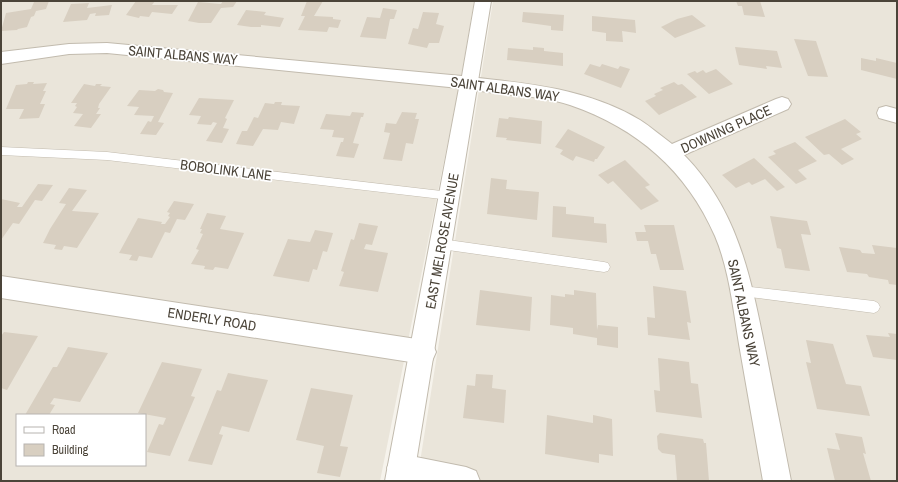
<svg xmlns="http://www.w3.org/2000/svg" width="898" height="482" viewBox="0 0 898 482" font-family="'Archivo Narrow',sans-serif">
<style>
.residential{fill:#eae5da;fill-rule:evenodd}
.building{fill:#d8cfc1}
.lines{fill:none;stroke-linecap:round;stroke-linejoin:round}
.service-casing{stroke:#c2bbae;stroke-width:1}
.minor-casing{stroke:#c2bbae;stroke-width:2}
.tertiary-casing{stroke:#c2bbae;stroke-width:2}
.service{fill:#fff;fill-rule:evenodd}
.minor{fill:#fff;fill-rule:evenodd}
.tertiary{fill:#fff;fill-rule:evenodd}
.labels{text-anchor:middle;stroke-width:3.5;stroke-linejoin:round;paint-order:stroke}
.street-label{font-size:14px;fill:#4b4439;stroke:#fff}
</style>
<rect width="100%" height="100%" fill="#f6f3ec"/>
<path class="residential" d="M 1,1 L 474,1 L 463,66 L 380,481 L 1,481 ZM 17,415 L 145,415 L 145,465 L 17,465 Z
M 493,1 L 897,1 L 897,481 L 417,481 Z"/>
<path class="building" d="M 49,1 L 46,9 L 36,11 L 34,16 L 31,17 L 27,27 L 18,29 L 17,30 L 1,31 L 6,13 L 31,9 L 34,2 Z
M 136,1 L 155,1 L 152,5 L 178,5 L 172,14 L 152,12 L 149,17 L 140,16 L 139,18 L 126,15 Z
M 223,1 L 237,1 L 233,7 L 221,8 L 211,23 L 199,23 L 188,21 L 198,2 L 221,4 Z
M 307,1 L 323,1 L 314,16 L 333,17 L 333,19 L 341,20 L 338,28 L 329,27 L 327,32 L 298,30 L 305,16 L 301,16 Z
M 736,1 L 760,1 L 765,17 L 744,15 L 742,6 L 738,6 Z
M 89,3 L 87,8 L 112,5 L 109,15 L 95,16 L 96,13 L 90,14 L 87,20 L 63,22 L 71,4 Z
M 383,8 L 397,10 L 394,19 L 390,19 L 386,39 L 360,37 L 367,17 L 380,18 Z
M 246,10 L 266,12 L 264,15 L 284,18 L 280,27 L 261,25 L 261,27 L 251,27 L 237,25 Z
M 423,12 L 439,13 L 436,24 L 444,26 L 439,43 L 429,43 L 427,48 L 408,44 L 413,28 L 418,29 Z
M 523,12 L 564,15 L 563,31 L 551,30 L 551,26 L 522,22 Z
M 692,15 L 706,26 L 675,38 L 661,27 L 677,19 Z
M 592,16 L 635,20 L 636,33 L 622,31 L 623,42 L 606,41 L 606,33 L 592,31 Z
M 794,39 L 816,41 L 828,77 L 808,76 Z
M 533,47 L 544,48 L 544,51 L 563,53 L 563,66 L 507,60 L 508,48 L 533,50 Z
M 735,47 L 777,51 L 782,68 L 766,66 L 767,69 L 739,65 Z
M 861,58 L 876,61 L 876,58 L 897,63 L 897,79 L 861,70 Z
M 590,64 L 600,67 L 602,64 L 618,69 L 620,66 L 630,69 L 621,88 L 584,74 Z
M 716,69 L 733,84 L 709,94 L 687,74 L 695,71 L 697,73 L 703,70 L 706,73 Z
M 28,82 L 34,82 L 33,84 L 47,83 L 43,91 L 46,91 L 40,104 L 45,104 L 39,118 L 19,119 L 24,109 L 6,109 L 16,85 L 27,84 Z
M 674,82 L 678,85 L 682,84 L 697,97 L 659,115 L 645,101 L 656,96 L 654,94 L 663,90 L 660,88 Z
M 84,84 L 95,86 L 96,84 L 102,84 L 100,86 L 111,87 L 99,104 L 98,108 L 100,108 L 96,114 L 101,114 L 91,128 L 74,126 L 83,114 L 73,113 L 77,107 L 75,106 L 77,103 L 71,103 Z
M 158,89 L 163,90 L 164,92 L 173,93 L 158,122 L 164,123 L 156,135 L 140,134 L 148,121 L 151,122 L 154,116 L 134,115 L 139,107 L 127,106 L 139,90 L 155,91 Z
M 199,98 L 234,100 L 225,118 L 227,119 L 223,128 L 229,129 L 222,143 L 206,141 L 217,123 L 213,122 L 211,125 L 197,124 L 201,116 L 189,115 Z
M 275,102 L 282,102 L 281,105 L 300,106 L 294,124 L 281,122 L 278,130 L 263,129 L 253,146 L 236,144 L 242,131 L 247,131 L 254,117 L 258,118 L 265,103 L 274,104 Z
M 352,112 L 364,113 L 363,117 L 361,117 L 353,143 L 359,144 L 354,158 L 336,156 L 341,142 L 343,142 L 344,138 L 332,137 L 334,130 L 320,129 L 326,114 L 350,116 Z
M 402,112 L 417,113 L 415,119 L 419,119 L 413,144 L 406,143 L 402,161 L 383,159 L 390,133 L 384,132 L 386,123 L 396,124 Z
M 509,117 L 542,121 L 541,144 L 506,140 L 507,138 L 496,137 L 499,118 L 508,119 Z
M 845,119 L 861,132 L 856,134 L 862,139 L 841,149 L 854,159 L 842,165 L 829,154 L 824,155 L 805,137 Z
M 568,129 L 605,147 L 597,159 L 595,159 L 594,162 L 576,156 L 573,161 L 560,154 L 563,150 L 555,147 Z
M 795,142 L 817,161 L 798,170 L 807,179 L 796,184 L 768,157 L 776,154 L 773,151 Z
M 754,158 L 785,187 L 777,191 L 765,179 L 752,185 L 749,182 L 736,188 L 722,175 Z
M 625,160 L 650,185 L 645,187 L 659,201 L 641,210 L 613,181 L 608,184 L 598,175 Z
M 491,178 L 507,180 L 506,189 L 539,192 L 537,220 L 487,214 Z
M 38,184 L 53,185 L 42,201 L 35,200 L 19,224 L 13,223 L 1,240 L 1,199 L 20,203 L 17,207 L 22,207 Z
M 69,188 L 87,190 L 72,211 L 99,213 L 77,248 L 64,246 L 62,250 L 54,249 L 56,245 L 43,243 L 50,229 L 66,204 L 59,203 Z
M 174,201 L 194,204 L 185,220 L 177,219 L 170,233 L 165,232 L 152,258 L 139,256 L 137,261 L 129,260 L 132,255 L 119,253 L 138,218 L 162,222 L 161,224 L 165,224 L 170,217 L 168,216 L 170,213 L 167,212 Z
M 553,206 L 566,207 L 566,214 L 594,217 L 594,223 L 606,224 L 607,243 L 552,237 Z
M 207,213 L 226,216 L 220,229 L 244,233 L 228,269 L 215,267 L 213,270 L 204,269 L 205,266 L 191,264 L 199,250 L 196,249 L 203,234 L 200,233 L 202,229 L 200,229 Z
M 770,216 L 807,221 L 811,235 L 801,234 L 810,271 L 785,268 L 781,249 L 777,248 Z
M 359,223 L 378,226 L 372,245 L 366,244 L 364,249 L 388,253 L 378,292 L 339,286 L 344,272 L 341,271 L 351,239 L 354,240 Z
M 644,225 L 674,225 L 684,270 L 660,270 L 656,254 L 651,254 L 648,241 L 637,241 L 635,232 L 646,232 Z
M 315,230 L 333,233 L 327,252 L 323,251 L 317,270 L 313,269 L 309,282 L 273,276 L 288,239 L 310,242 Z
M 872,245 L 897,248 L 897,285 L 889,284 L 888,280 L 869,277 L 867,274 L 847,272 L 839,247 L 860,250 L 862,253 L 875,254 Z
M 653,286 L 686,291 L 691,323 L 687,322 L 690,340 L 648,335 L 647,317 L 655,318 Z
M 480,290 L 532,297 L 530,331 L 476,325 Z
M 574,290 L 596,293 L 597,330 L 598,325 L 618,327 L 618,348 L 597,345 L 597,338 L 573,334 L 573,328 L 550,325 L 551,295 L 565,297 L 565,294 L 574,295 Z
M 4,332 L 38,336 L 7,390 L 1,388 L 1,336 Z
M 888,333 L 897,334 L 897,360 L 873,357 L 866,335 L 890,337 Z
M 806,340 L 833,344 L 846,384 L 861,386 L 870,416 L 817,409 L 806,362 L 811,363 Z
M 68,347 L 108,353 L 80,402 L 54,398 L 50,404 L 55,405 L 49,415 L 25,415 L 53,367 L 57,367 Z
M 658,358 L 689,362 L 691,383 L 698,384 L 702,418 L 656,412 L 654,390 L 660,391 Z
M 162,362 L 202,369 L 191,396 L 195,397 L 170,456 L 147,452 L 159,424 L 163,425 L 166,418 L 138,413 Z
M 228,373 L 268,380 L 249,432 L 222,426 L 219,434 L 223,435 L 212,465 L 188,461 L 217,390 L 221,391 Z
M 476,374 L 493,375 L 492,388 L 506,390 L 504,423 L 463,418 L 467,385 L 475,386 Z
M 311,388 L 353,395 L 340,446 L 348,447 L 340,477 L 317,473 L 324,446 L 296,440 Z
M 547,415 L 593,423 L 593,415 L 612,419 L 613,456 L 599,454 L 599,463 L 545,454 Z
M 660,433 L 703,439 L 704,443 L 706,443 L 709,481 L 677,481 L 675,455 L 662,453 L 658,449 L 657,436 Z
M 835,433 L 862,437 L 866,454 L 863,453 L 871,481 L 835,481 L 827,448 L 840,450 Z"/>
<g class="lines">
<g class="service-casing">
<path id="service" d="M 1,147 L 107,152 L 450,192 L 455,196 L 450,200 L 107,160 L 1,155 Z
M 441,239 L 604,262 L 608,263 L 610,267 L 608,271 L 604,272 L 441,249 L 437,247 L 435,244 L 437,241 Z
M 742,286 L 874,301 L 878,303 L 880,307 L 878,311 L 874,313 L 742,296 L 738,295 L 736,291 L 738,287 Z"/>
</g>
<g class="minor-casing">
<path id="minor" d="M 469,77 C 527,83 588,89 640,120 C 651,127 661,136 672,144 L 776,99 L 782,97 L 788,99 L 791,104 L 788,109 L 684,155 C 739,211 751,279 766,353 C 774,396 783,438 791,481 L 763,481 C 755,435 747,390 739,344 C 733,308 729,269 715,236 C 686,170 637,128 570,105 C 535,93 498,97 463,87 L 460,83 L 463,79 Z
M 886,106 L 897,109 L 897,123 L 879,118 L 877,113 L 879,108 Z
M 1,276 L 423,340 L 432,343 L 436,352 L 432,361 L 423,364 L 1,298 Z
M 401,454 L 466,467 L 476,471 L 480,481 L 398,481 L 391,478 L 387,468 L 391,458 Z"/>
</g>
<g class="tertiary-casing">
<path id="tertiary" d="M 475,1 L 491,1 L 413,481 L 385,481 L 459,88 L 107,53 L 69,54 L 1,64 L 1,52 L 69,44 L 107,43 L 462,76 Z"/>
</g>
<use href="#service" class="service"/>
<use href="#minor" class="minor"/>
<use href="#tertiary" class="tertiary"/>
</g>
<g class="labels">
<g class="street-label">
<text transform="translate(183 55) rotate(5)" y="5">SAINT ALBANS WAY</text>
<text transform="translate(505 89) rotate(8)" y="5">SAINT ALBANS WAY</text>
<text transform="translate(726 129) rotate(-24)" y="5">DOWNING PLACE</text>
<text transform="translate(226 170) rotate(7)" y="5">BOBOLINK LANE</text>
<text transform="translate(442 241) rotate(-80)" y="5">EAST MELROSE AVENUE</text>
<text transform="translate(744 313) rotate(78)" y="5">SAINT ALBANS WAY</text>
<text transform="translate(212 319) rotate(9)" y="5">ENDERLY ROAD</text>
</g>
</g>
<rect width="898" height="482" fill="none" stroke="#4b4439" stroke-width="4"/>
<rect x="16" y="414" width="130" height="52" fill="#ffffff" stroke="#b7b4b0"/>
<rect x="24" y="427" width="20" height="6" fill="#ffffff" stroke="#b7b4b0"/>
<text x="52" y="434" font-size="12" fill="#4b4439">Road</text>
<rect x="24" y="444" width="20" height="12" fill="#d8cfc1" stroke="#b7b4b0"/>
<text x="52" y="454" font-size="12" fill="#4b4439">Building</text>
</svg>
